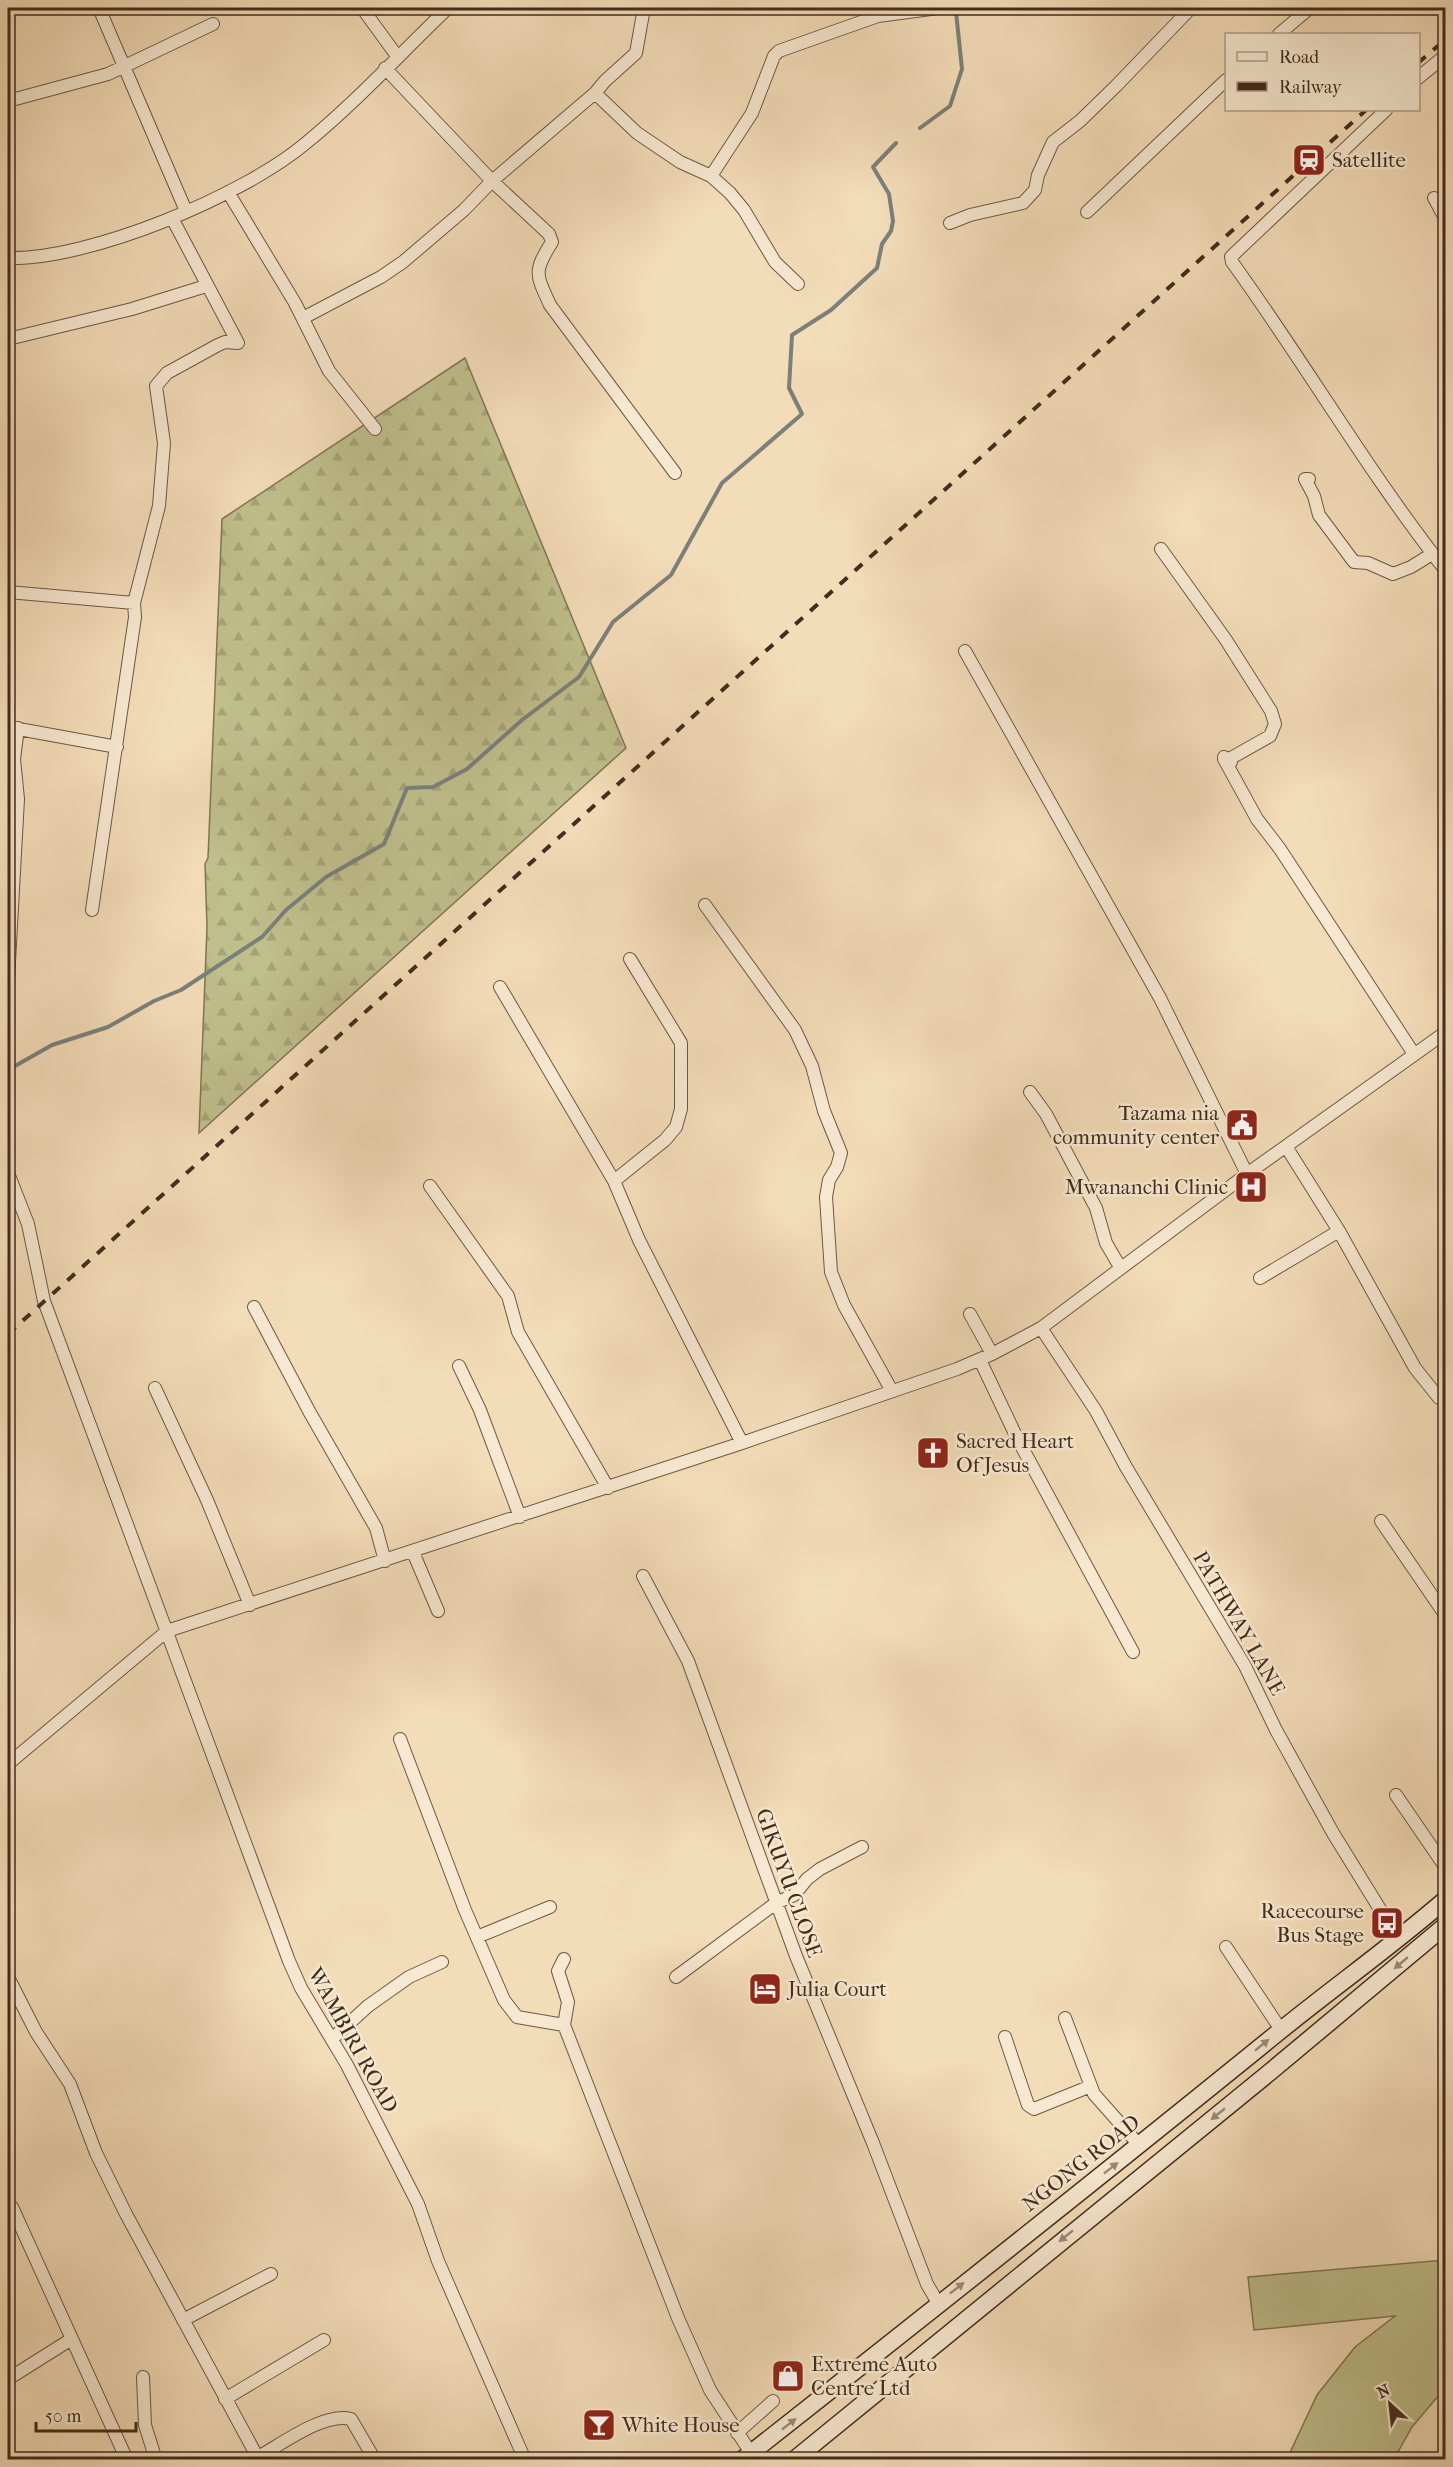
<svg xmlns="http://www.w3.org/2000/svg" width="1453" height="2467" viewBox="0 0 1453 2467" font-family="'IM FELL French Canon',serif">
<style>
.forest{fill:url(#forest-firs);stroke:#807654;stroke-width:1.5}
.garden{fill:#bfbf8c;stroke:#807654;stroke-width:1.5}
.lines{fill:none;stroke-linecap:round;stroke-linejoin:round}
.stream{stroke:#7b807b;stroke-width:4}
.street-casing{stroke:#6e5843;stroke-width:14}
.secondary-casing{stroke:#422c1c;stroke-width:19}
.street{stroke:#f7e8d1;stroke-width:12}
.secondary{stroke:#f7e8d1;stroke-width:16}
.rail{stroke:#422c1c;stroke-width:4;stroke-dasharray:10 10;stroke-linecap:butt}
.oneway{fill:#9c8a76}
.labels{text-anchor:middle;stroke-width:5;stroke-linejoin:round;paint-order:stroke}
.poi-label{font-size:21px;fill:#422c1c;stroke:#f7e8d1;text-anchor:start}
.street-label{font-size:21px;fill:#422c1c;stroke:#f7e8d1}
</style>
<defs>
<pattern id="forest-firs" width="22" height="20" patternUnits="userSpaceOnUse" patternTransform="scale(1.5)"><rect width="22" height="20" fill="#bfbf8c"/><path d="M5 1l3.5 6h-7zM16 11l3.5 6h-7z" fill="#a5a478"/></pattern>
</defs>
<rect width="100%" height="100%" fill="#f3dcb8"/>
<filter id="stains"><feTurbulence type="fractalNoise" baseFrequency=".00333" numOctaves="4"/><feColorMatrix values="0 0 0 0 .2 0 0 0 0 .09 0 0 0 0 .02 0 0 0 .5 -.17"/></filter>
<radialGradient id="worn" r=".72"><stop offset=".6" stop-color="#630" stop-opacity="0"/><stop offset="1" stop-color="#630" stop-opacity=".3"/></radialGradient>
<path class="forest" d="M 465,358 L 626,748 L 199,1133 L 207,927 L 205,864 L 208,858 L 222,519 Z"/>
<path class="garden" d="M 1445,2260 L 1445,2388 L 1412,2427 L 1394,2459 L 1287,2459 L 1317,2395 L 1355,2347 L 1395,2316 L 1254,2330 L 1248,2277 Z"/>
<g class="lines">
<path class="stream" d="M 920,128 L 950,106 L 962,69 L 956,12
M 8,1070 L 52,1045 L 108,1027 L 154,1001 L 181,990 L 262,937 L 286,910 L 326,877 L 384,844 L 407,788 L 433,787 L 467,769 L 522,720 L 579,677 L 613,622 L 671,575 L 722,483 L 802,414 L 789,388 L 792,335 L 831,310 L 877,268 L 882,244 L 891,231 L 893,221 L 889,194 L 873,167 L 896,143"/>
<g class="street-casing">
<path id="street" d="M 99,8 L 186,211
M 362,8 L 397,56
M 1279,34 L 1310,8
M 385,68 L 492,181 L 549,234 L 552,242 C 533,272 536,274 550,305 L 675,473
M 1418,78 L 1446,55
M 595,93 L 637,133 L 680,162 L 711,176 L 730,193 L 744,210 L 775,262 L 798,284
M 8,101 L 108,74 L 213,24
M 1386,110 L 1236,252 L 1231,257 L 1232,262 C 1305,363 1368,472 1446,571
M 711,176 L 752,113 L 774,56 L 779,51 L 878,16 L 938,8
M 228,192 L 295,303 L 329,371 L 375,429
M 1434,198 L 1446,220
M 1087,212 L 1226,80
M 950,223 L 970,215 L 1023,203 L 1035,190 L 1038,175 L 1053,142 L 1080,121 L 1116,86 L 1191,8
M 8,258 C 90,260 243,196 306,143 C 356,102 401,53 448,8
M 303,318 L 381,277 L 403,262 L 464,210 L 492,181 L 595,93 L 605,81 L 636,53 L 644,8
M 8,339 L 132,309 L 206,286
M 1309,479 L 1305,479 L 1314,496 L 1319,515 L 1354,562 L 1368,563 L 1393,574 L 1411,567 L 1432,554
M 1161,549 L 1226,640 L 1271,711 L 1275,724 L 1270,736 L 1231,758 L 1231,762 L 1224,757 L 1224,759 L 1257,819 L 1280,849 L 1414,1054
M 8,592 L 134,603
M 965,651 L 1160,998 L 1247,1174
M 8,727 L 117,747
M 705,905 L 795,1030 L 812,1066 L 824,1111 L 841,1153 L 837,1167 L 829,1180 L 826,1197 L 831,1272 L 844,1305 L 892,1391
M 92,910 L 135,617 L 134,603 L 159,506 L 164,443 L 156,386 L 167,373 L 218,345 L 225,342 L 238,343 L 172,218
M 8,980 L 18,799 L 14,759 L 18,728
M 500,987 L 614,1181 L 639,1240 L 742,1443
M 1030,1092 L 1046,1114 L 1096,1208 L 1106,1243 L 1120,1267
M 1287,1148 L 1339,1231 L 1415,1368 L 1439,1398
M 8,1173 L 28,1224 L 44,1301 L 289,1961 L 301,1988 L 347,2065 L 418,2204 L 438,2261 L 525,2460
M 614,1181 L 665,1140 L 676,1127 L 681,1109 L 681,1043 L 630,959
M 430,1186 L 508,1296 L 518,1332 L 608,1488
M 1260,1278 L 1339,1231
M 254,1307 L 309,1411 L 376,1528 L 385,1561
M 970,1314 L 992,1354
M 1041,1328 L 1096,1411 L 1126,1467 L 1245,1666 L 1276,1730 L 1333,1833 L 1399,1940
M 980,1360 L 1017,1438 L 1133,1652
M 459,1366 L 480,1410 L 520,1517
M 155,1388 L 207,1500 L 250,1605
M 1381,1521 L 1446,1616
M 413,1552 L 438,1611
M 643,1576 L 688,1661 L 796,1956 L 873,2143 L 927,2284 L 938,2303
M 400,1739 L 465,1910 L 504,2000 L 517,2017 L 564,2025 L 678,2318 L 710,2390 L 751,2453
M 8,1764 L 167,1631 L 742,1443 L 957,1369 L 992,1354 L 1041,1328 L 1247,1174 L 1446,1032
M 1396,1795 L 1446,1868
M 477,1937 L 550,1907
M 1226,1947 L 1281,2030
M 8,1977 L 36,2032 L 70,2084 L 96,2153 L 126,2214 L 259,2460
M 676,1977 L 776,1903 L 794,1895 L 807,1879 L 820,1869 L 862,1847
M 1065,2018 L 1094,2094 L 1140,2146
M 564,2025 L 568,2002 L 558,1971 L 564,1959
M 1005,2037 L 1028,2105 L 1034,2109 L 1091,2086
M 332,2039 L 368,2006 L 409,1977 L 442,1962
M 12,2207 L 127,2460
M 183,2320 L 271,2274
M 143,2377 L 145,2425 L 156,2460
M 8,2379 L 70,2340
M 225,2399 L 324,2340
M 737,2433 L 773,2401
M 258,2457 C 282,2444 324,2412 351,2419 L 372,2455"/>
</g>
<g class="secondary-casing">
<path id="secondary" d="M 742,2460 C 921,2319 1099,2178 1275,2035 C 1331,1989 1391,1947 1446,1899
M 794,2460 L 1270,2072 L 1446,1925"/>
</g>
<use href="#street" class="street"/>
<use href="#secondary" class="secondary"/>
<path class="rail" d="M 1418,63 L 1446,39
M 8,1334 L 1366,110"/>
</g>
<defs><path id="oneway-solid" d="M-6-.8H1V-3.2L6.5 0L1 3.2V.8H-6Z" transform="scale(1.5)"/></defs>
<g class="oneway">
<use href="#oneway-solid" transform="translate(1401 1963) rotate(140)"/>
<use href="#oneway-solid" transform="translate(1262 2045) rotate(-39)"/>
<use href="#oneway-solid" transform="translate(1218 2114) rotate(141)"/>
<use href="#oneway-solid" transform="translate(1111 2168) rotate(-38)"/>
<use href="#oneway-solid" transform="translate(1066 2236) rotate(141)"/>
<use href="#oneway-solid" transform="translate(957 2288) rotate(-38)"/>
<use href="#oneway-solid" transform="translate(789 2424) rotate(-38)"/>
</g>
<defs>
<g id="station-square" transform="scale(1.725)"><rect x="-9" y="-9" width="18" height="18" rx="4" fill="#8f2418" stroke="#f7e8d1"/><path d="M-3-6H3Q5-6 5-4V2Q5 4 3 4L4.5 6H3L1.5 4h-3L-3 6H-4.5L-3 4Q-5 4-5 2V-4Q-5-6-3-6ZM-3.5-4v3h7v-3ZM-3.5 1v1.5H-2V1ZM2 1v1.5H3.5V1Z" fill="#fff"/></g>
<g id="civic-square" transform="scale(1.725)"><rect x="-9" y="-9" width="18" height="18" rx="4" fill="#8f2418" stroke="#f7e8d1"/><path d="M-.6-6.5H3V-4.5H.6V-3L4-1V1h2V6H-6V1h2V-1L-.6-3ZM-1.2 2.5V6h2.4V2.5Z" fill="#fff"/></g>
<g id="hospital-square" transform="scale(1.725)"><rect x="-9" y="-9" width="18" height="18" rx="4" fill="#8f2418" stroke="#f7e8d1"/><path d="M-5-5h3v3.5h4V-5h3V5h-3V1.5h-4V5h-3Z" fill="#fff"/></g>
<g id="church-square" transform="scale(1.725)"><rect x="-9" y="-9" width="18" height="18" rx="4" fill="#8f2418" stroke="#f7e8d1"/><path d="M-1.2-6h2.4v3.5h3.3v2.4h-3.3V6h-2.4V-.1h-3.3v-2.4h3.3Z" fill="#fff"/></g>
<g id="bus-square" transform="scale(1.725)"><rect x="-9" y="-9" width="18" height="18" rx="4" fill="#8f2418" stroke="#f7e8d1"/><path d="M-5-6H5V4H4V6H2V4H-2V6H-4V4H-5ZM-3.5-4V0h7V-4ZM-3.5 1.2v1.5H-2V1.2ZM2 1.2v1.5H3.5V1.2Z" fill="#fff"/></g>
<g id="hotel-square" transform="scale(1.725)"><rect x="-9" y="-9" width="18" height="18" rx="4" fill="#8f2418" stroke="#f7e8d1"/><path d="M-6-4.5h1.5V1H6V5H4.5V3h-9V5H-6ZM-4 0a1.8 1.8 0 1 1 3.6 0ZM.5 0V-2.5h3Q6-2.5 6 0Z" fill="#fff"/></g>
<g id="shop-square" transform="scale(1.725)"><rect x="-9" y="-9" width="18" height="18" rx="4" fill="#8f2418" stroke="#f7e8d1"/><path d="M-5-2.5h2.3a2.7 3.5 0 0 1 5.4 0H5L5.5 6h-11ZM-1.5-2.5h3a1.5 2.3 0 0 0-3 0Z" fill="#fff"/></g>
<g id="bar-square" transform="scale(1.725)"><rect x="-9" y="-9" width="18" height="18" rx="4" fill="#8f2418" stroke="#f7e8d1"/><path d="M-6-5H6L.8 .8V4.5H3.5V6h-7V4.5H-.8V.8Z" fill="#fff"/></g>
</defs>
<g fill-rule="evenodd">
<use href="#station-square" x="1309" y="160"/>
<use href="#civic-square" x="1242" y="1125"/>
<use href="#hospital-square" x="1251" y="1187"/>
<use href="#church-square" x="933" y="1453"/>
<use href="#bus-square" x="1387" y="1923"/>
<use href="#hotel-square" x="765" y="1989"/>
<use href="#shop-square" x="788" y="2376"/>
<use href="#bar-square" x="599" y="2425"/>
</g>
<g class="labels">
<g class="poi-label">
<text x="1332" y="167">Satellite</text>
<text x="1219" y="1120" text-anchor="end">Tazama nia<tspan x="1219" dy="24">community center</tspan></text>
<text x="1228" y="1194" text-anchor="end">Mwananchi Clinic</text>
<text x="956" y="1448">Sacred Heart<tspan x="956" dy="24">Of Jesus</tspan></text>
<text x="1364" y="1918" text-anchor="end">Racecourse<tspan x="1364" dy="24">Bus Stage</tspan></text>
<text x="788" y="1996">Julia Court</text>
<text x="811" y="2371">Extreme Auto<tspan x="811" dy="24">Centre Ltd</tspan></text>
<text x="622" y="2432">White House</text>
</g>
<g class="street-label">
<text transform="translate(1239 1623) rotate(60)" y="7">PATHWAY LANE</text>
<text transform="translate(789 1883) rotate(70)" y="7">GIKUYU CLOSE</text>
<text transform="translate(353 2040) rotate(61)" y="7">WAMBIRI ROAD</text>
<text transform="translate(1081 2163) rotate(-38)" y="7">NGONG ROAD</text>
</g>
</g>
<rect width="1453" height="2467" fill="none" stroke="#f3dcb8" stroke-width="30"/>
<rect x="9" y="9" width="1435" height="2449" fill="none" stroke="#422c1c" stroke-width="3"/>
<rect x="15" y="15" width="1423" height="2437" fill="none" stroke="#422c1c" stroke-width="1.5"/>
<rect x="1225" y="33" width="195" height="78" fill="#f7e8d1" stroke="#af9d89" stroke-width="1.5"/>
<rect x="1237" y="52" width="30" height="9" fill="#f7e8d1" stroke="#af9d89" stroke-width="1.5"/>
<text x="1279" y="63" font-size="18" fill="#422c1c">Road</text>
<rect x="1237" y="82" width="30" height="9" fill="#422c1c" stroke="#af9d89" stroke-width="1.5"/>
<text x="1279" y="93" font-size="18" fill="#422c1c">Railway</text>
<g transform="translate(1390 2404) rotate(333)" stroke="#f7e8d1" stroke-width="4.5" paint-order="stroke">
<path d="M0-4.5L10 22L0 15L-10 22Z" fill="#422c1c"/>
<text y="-9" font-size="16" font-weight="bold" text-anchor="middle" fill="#422c1c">N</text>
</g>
<path d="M36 2422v9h100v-9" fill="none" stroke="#422c1c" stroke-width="3"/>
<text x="45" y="2422" font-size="18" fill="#422c1c" stroke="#f7e8d1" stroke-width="4.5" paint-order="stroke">50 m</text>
<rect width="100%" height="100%" filter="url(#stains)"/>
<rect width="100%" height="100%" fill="url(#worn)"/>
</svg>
